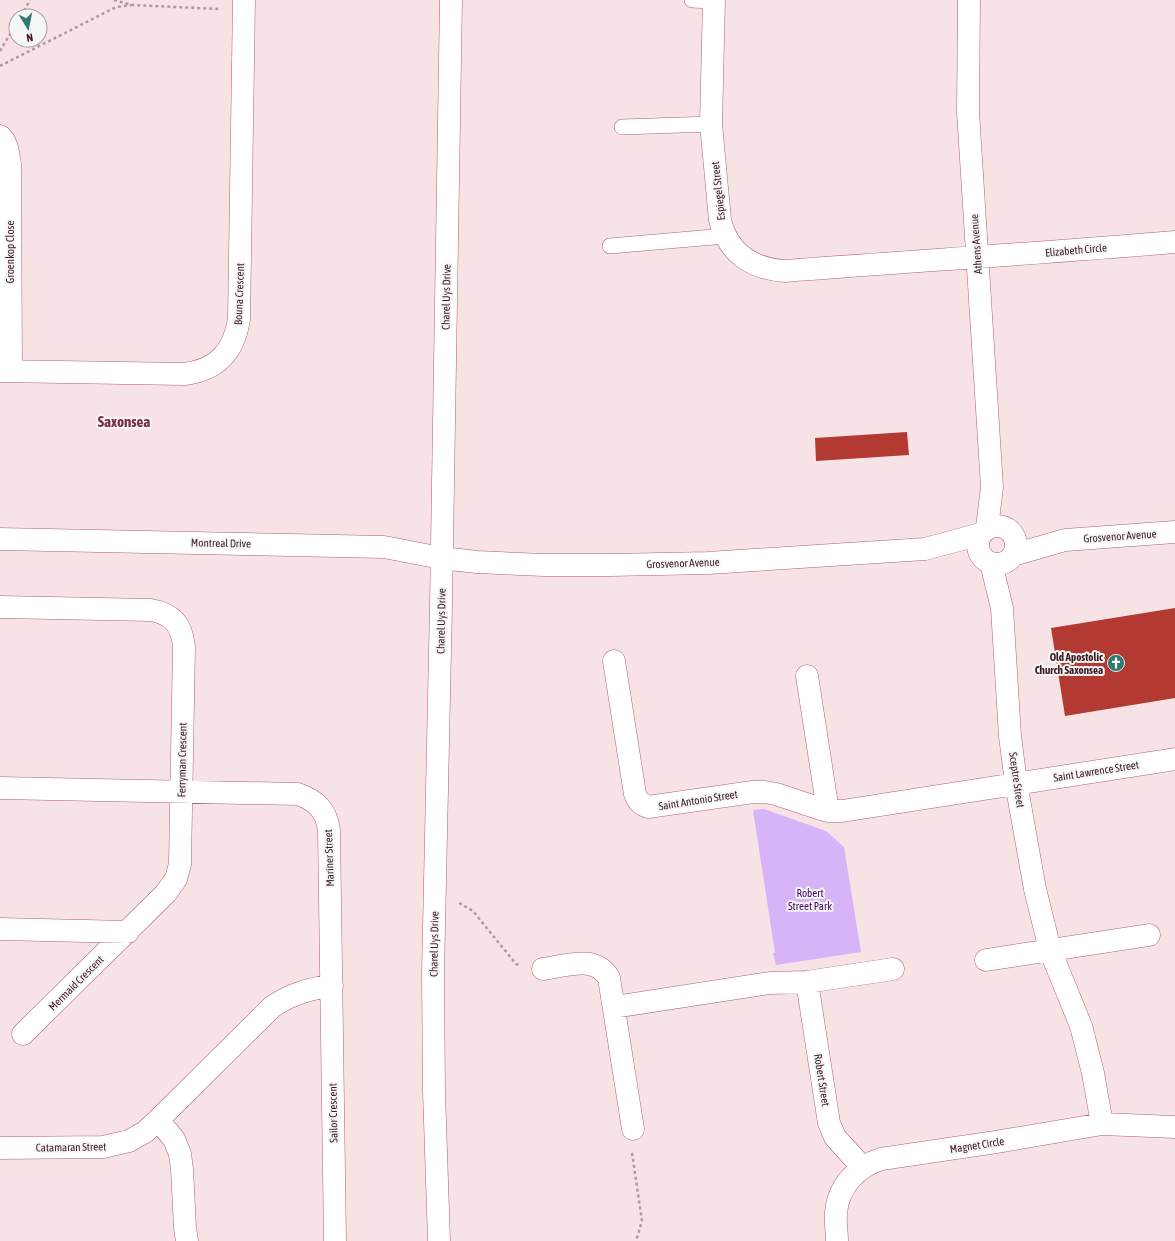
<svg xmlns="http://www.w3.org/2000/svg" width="1175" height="1241" viewBox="0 0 1175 1241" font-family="'Asap Condensed',sans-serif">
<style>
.green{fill:#d6b4f7}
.building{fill:#b23a33}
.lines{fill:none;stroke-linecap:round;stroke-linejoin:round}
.service-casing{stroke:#b15f71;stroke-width:16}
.minor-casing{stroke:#b15f71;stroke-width:23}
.tertiary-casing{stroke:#b15f71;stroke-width:23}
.secondary-casing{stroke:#b15f71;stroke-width:23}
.path{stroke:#b2999e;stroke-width:2.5;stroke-dasharray:3 3;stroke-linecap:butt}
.service{stroke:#fff;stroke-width:15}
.minor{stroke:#fff;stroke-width:22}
.tertiary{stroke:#fff;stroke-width:22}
.secondary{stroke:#fff;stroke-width:22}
.labels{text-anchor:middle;stroke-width:4;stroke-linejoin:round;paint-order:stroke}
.street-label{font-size:11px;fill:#3d1c23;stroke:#f6f6f6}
.poi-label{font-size:11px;font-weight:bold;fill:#3d1c23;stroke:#f6f6f6;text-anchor:end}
.park-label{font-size:11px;fill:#430466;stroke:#f6f6f6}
.district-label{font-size:15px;font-weight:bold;fill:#782d40;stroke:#f6f6f6}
</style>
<rect width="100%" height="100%" fill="#f7e3e6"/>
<path class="green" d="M 764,809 L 826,831 L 844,847 L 861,952 L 776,965 L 773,953 L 775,953 L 753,810 Z"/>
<path class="building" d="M 907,432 L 909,455 L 816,461 L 815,438 Z
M 1175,608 L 1175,698 L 1065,716 L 1051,628 Z"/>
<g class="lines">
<g class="service-casing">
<path id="service" d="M 692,0 L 714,1
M 622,127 L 711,124
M 610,246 L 725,236"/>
</g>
<g class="minor-casing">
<path id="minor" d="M 714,0 L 711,124 L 720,220 C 728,253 752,269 785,271 C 915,261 1045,253 1175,242
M 969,0 L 968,112 L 992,487 L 987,528
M 0,136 C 8,143 8,154 10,164 L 11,371
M 0,371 L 184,374 C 217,370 234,352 239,319 L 244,0
M 991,563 L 1002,608 L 1010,736 L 1016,783 L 1035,889 L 1050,950 L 1081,1026 L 1093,1073 L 1102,1124
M 0,607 L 151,610 C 173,614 182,625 184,647 L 180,864 L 176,879 L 166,893 L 23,1034
M 614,661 L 635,794 C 638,802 641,804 648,807 L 753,792 L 765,792 L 776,794 L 821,809 L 828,811 L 842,811 L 1175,759
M 807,676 L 828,811
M 0,788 L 298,794 C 317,801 326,810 329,830 L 335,1241
M 0,929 L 128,932
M 986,960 L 1149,935
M 543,969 C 565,966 595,954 609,978 L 633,1129
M 807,982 L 829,1123 L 835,1137 L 862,1167
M 614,1007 L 770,983 L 807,982 L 893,969
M 158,1120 L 174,1139 L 180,1154 L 182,1169 L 185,1228 L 187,1241
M 0,1148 L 103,1147 L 129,1141 L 145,1132 L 158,1120 L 272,1007 C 291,994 309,988 332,986
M 837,1241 C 837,1232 835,1222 836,1213 C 838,1186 857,1167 881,1159 L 996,1142 L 1102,1124 L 1175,1127"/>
</g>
<g class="tertiary-casing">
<path id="tertiary" d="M978 545a19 19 0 1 1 38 0a19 19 0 1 1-38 0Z
M 0,539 L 384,547 L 441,558 L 477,562 L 544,565 L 611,565 L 708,563 L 925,549 L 981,534
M 1013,555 L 1065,540 L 1175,532"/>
</g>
<g class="secondary-casing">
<path id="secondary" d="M 439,1241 L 434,1091 L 433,974 L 441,605 L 451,0"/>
</g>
<path class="path" d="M 114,0 L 132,5 L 219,9
M 21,16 L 30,0
M 0,51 L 16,24
M 0,66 L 116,7 L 132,5
M 459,903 L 473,911 L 516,964 L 519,965
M 632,1153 L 642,1221 L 636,1241"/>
<use href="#service" class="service"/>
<use href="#minor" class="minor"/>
<use href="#tertiary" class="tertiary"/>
<use href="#secondary" class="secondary"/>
</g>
<defs>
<g id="church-disc" transform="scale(0.9)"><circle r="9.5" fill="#327973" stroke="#f6f6f6"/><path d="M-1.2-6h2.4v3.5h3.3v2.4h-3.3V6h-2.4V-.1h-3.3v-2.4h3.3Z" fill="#fff"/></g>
</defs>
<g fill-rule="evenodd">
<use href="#church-disc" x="1116" y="663"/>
</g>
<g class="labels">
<g class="street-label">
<text transform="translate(718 191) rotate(-96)" y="4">Espiegel Street</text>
<text transform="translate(976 244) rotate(-94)" y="4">Athens Avenue</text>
<text transform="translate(1076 250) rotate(-5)" y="4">Elizabeth Circle</text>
<text transform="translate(10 252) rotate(-90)" y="4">Groenkop Close</text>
<text transform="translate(239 294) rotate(-88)" y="4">Bouna Crescent</text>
<text transform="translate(446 297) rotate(-89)" y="4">Charel Uys Drive</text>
<text transform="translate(1120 536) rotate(-4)" y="4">Grosvenor Avenue</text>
<text transform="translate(221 543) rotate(1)" y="4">Montreal Drive</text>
<text transform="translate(683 563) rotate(-2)" y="4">Grosvenor Avenue</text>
<text transform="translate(441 621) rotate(-89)" y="4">Charel Uys Drive</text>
<text transform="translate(182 760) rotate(-89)" y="4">Ferryman Crescent</text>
<text transform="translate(1096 771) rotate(-9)" y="4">Saint Lawrence Street</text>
<text transform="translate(1017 780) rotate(82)" y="4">Sceptre Street</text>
<text transform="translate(698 800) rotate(-9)" y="4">Saint Antonio Street</text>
<text transform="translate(329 858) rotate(-92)" y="4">Mariner Street</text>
<text transform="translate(434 944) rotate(-89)" y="4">Charel Uys Drive</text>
<text transform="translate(76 983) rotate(-45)" y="4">Mermaid Crescent</text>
<text transform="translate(822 1080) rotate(81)" y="4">Robert Street</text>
<text transform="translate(333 1113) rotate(-91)" y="4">Sailor Crescent</text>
<text transform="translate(977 1145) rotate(-9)" y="4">Magnet Circle</text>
<text transform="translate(71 1147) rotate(-1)" y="4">Catamaran Street</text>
</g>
<g class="poi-label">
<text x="1103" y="661">Old Apostolic<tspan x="1103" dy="13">Church Saxonsea</tspan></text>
</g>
<g class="park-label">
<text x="810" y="897">Robert<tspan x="810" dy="13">Street Park</tspan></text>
</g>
<g class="district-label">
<text x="124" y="427">Saxonsea</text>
</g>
</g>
<g transform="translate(28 28) rotate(170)"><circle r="19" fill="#f6f6f6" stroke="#ac9fa2"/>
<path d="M0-3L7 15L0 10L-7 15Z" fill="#327973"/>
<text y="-6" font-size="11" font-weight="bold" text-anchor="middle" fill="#3d1c23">N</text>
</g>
</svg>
